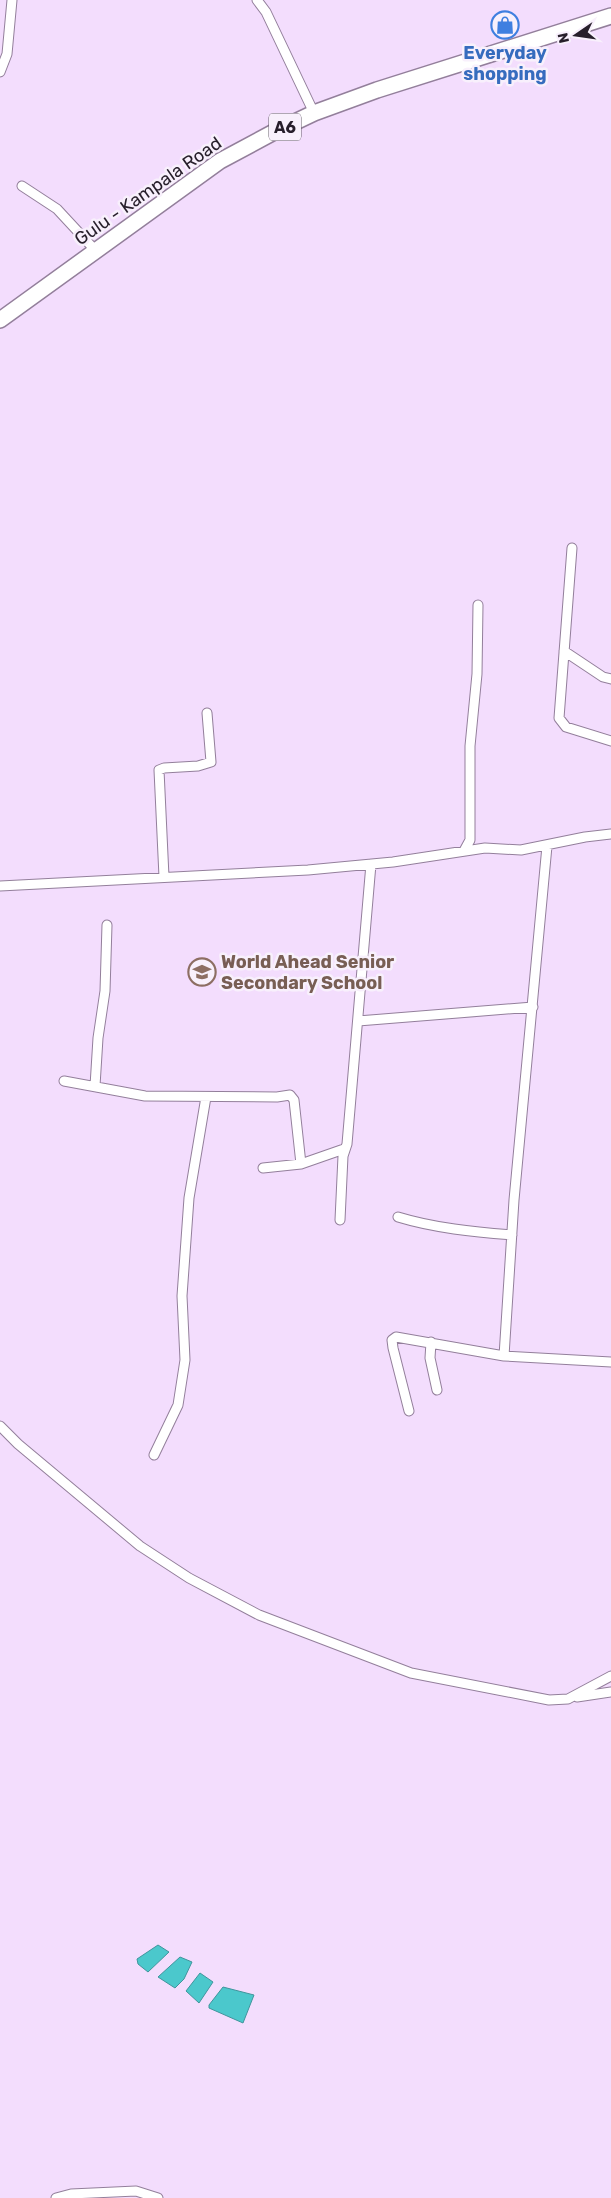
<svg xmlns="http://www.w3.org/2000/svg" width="611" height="2198" viewBox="0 0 611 2198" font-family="Rubik,sans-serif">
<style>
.water{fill:#4bc8cc;stroke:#40959c}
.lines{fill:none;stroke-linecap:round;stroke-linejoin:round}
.minor-casing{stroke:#937f9b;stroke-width:11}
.primary-casing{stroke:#937f9b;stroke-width:18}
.minor{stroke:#fff;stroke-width:9}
.primary{stroke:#fff;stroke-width:15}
.labels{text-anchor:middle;stroke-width:5;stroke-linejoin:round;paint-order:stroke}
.shield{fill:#f8f0fc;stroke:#665e6a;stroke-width:1}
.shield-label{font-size:16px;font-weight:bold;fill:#271f2b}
.shop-label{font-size:18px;font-weight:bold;fill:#366cbe;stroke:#f8f0fc}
.street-label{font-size:18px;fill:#271f2b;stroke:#f8f0fc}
.education-label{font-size:18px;font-weight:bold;fill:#785e54;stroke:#f8f0fc;text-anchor:start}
</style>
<rect width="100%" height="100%" fill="#f3ddfd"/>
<path class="water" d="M 158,1945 L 169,1952 L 148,1972 L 138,1964 L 137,1959 Z
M 180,1957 L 192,1962 L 184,1979 L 175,1988 L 158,1977 Z
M 200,1973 L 213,1982 L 199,2003 L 186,1991 Z
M 223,1987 L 254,1995 L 243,2023 L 209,2008 L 209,2005 Z"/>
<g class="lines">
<g class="minor-casing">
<path id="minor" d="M 257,0 L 266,12 L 314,113
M 0,72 L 7,54 L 12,0
M 22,186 L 57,209 L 95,250
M 572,548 L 559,718 L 566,727 L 611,741
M 564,651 L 603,677 L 611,679
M 464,851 L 470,840 L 470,746 L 477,674 L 478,605
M 164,877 L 159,770 L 164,768 L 198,766 L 211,762 L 207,713
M 0,886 L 308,870 L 393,862 L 485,848 L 521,850 L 585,837 L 611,834
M 358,1021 L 533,1007
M 64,1081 L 145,1096 L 277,1097 L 290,1095 L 294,1100 L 301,1164
M 95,1086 L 98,1038 L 105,991 L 107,925
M 263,1168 L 301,1164 L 344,1149
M 398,1217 C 434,1228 474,1232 512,1235
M 340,1220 L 343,1156 L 347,1144 L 371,864
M 431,1342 L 430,1358 L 437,1390
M 504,1356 L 514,1200 L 547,846
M 409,1411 L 393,1348 L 392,1340 L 396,1337 L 504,1356 L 611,1362
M 0,1426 L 18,1444 L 140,1546 L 189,1578 L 259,1615 L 411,1673 L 549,1700 L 568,1699 L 611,1676
M 154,1455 L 178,1405 L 185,1360 L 182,1296 L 189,1198 L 206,1097
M 577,1697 L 611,1692
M 56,2198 L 71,2194 L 136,2191 L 158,2198"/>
</g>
<g class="primary-casing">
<path id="primary" d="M 0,320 L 220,161 L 274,132 L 314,113 L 377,90 L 611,16"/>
</g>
<use href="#minor" class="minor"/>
<use href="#primary" class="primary"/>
</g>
<defs>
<g id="shop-ring" transform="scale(1.4375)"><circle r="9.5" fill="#f8f0fc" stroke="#3f7fe0" stroke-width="1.5"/><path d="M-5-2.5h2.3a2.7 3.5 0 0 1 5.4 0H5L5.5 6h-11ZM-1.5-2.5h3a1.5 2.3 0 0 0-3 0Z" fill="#3f7fe0"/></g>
<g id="school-ring" transform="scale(1.4375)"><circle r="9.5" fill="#f8f0fc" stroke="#8d6e63" stroke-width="1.5"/><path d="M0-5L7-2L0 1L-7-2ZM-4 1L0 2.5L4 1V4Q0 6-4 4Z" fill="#8d6e63"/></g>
</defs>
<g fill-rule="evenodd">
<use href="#shop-ring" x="505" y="25"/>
<use href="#school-ring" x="202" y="972"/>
</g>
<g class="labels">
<rect class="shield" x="269" y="113.5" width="32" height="27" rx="4"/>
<g class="shield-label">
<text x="285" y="133">A6</text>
</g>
<g class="shop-label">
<text x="505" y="59">Everyday<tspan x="505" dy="21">shopping</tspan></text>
</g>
<g class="street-label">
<text transform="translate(148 191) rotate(-35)" y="6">Gulu - Kampala Road</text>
</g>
<g class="education-label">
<text x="221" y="968">World Ahead Senior<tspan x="221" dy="21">Secondary School</tspan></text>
</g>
</g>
<g transform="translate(576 35) rotate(257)" stroke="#f8f0fc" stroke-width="4" paint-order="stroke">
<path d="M0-4L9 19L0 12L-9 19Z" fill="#271f2b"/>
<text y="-8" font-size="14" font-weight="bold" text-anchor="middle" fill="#271f2b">N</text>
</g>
</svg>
